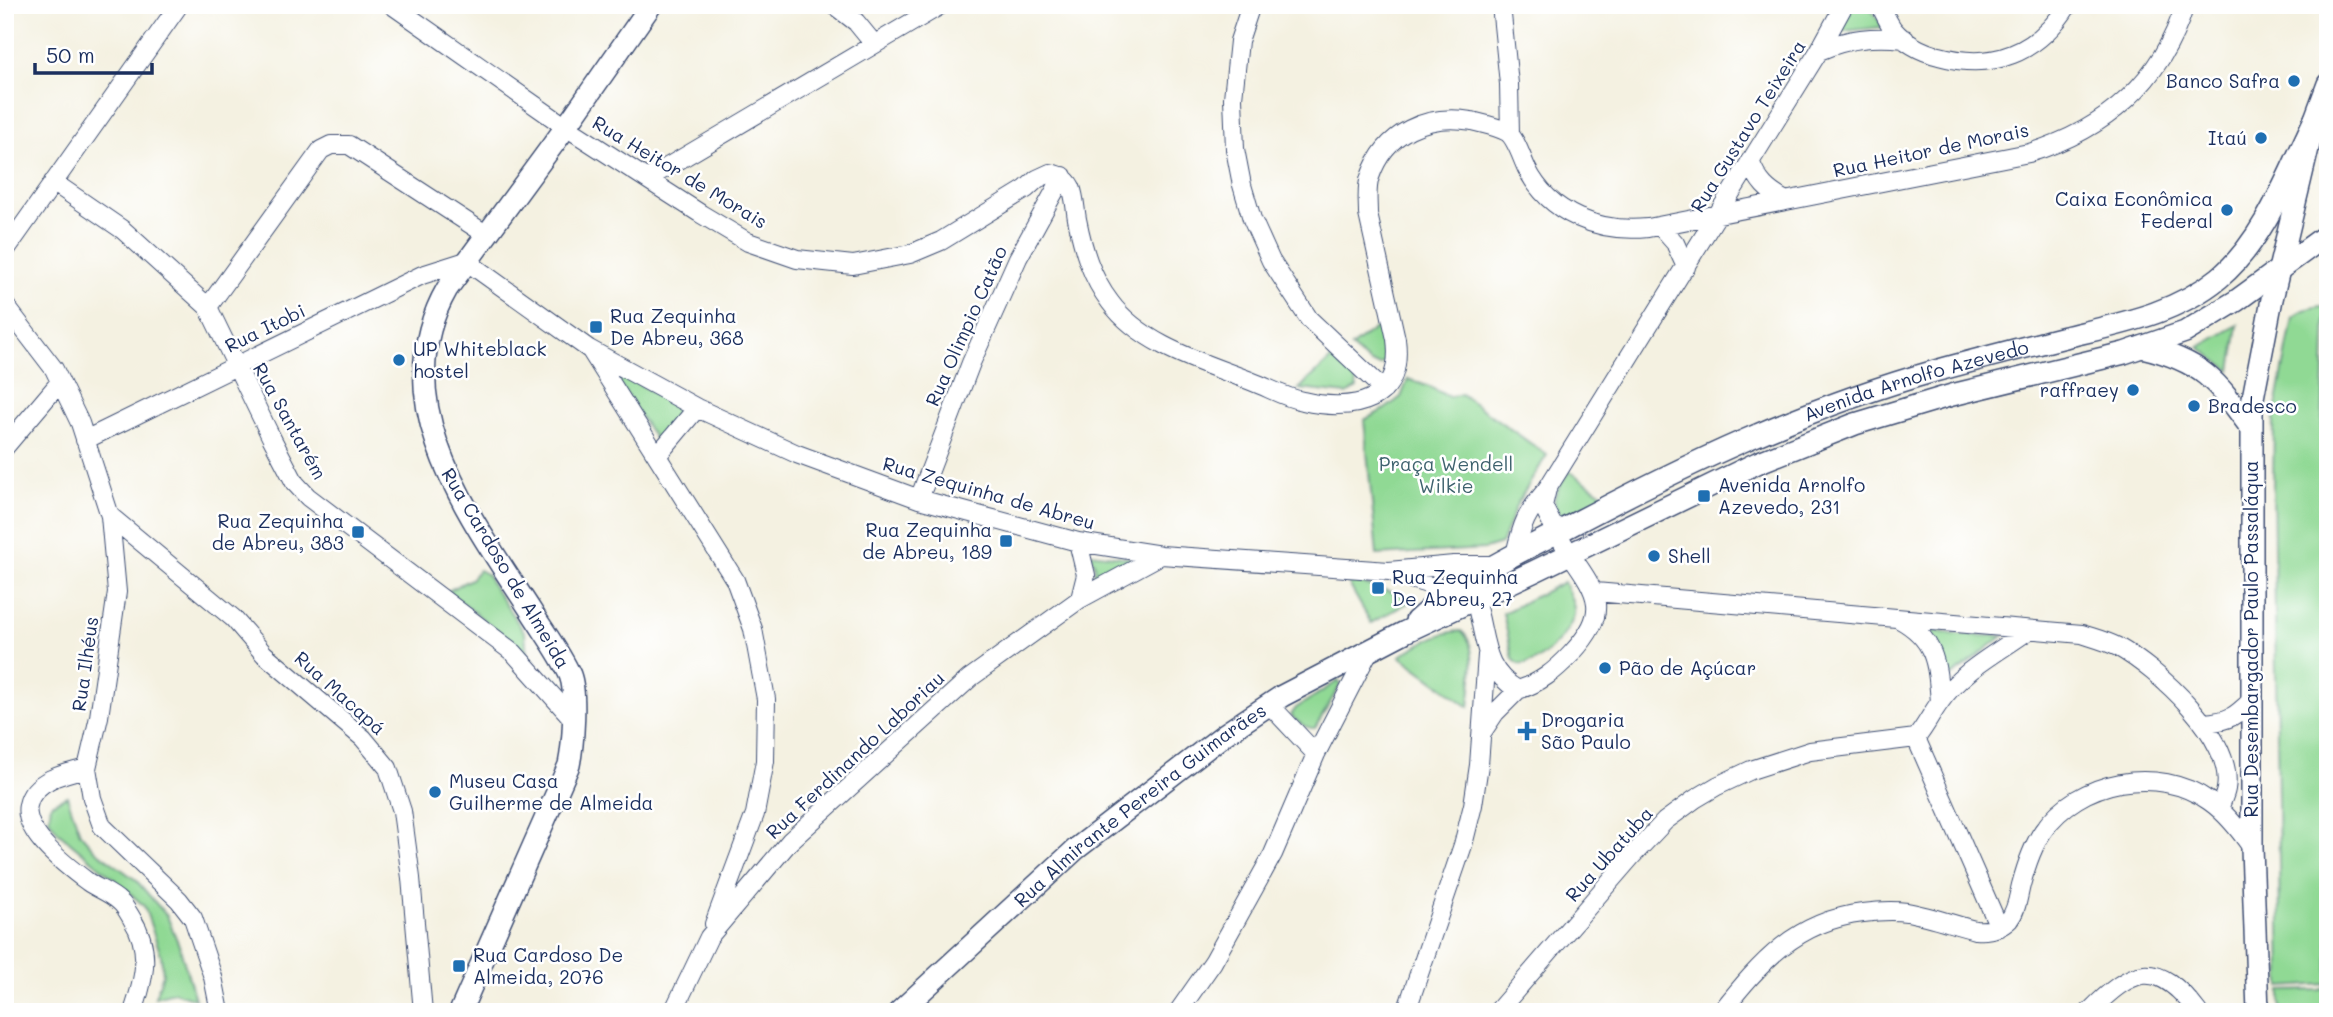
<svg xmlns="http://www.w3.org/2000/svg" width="2333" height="1017" viewBox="0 0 2333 1017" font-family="Mali,sans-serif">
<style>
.green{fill:#90d994;stroke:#568479;stroke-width:2}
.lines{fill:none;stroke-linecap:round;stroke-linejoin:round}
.minor-casing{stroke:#3c4c72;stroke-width:20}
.major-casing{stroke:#3c4c72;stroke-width:24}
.minor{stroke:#fff;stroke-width:18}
.major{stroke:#fff;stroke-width:21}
.poi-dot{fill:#1f6fb2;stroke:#fff;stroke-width:2.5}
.labels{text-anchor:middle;stroke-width:5;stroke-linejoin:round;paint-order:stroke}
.poi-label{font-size:19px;fill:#1b2f5e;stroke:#fff;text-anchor:start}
.street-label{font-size:19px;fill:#1b2f5e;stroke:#fff}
.park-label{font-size:19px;fill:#3e626e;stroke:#fff}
</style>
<rect width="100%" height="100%" fill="#fff"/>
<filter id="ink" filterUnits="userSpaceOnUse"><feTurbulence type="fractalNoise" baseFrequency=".0143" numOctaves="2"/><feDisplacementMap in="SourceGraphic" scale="14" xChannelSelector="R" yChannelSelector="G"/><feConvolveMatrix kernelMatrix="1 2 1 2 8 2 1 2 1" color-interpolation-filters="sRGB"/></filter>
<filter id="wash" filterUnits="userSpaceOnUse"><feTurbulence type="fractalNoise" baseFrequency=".00686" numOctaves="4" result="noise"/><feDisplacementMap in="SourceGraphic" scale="28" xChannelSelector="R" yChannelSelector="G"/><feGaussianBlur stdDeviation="1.57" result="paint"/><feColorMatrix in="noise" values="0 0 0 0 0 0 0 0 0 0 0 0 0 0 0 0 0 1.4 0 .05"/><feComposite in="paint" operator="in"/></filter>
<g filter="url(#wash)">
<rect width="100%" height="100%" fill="#f4f1e1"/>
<path class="green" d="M 1853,5 L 1868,5 L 1883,27 L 1845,31 L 1841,29 Z
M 2320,306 L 2326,309 L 2322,431 L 2328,545 L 2328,984 L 2281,987 L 2273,487 L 2274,418 L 2293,317 L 2304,310 Z
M 1383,322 L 1388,343 L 1387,360 L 1380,365 L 1370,363 L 1351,347 Z
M 2238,325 L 2231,371 L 2199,347 Z
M 1332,358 L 1355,379 L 1357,388 L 1347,394 L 1299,389 Z
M 608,366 L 685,411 L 658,444 Z
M 1408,379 L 1432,388 L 1449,397 L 1461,394 L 1547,455 L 1517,504 L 1501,544 L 1485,549 L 1377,555 L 1364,420 L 1385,409 L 1401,397 Z
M 1569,471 L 1603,494 L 1569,515 L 1560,515 C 1547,499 1560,486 1569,471 Z
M 1090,553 L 1140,559 L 1094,580 L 1095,565 Z
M 479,570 L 488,575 L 492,585 L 525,633 L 527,655 L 448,591 L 471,579 Z
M 1346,579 L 1415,599 L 1371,623 Z
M 1564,582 C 1568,592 1576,605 1574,615 C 1569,635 1539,667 1518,664 L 1513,659 L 1503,613 Z
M 1929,630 L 1958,635 L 2003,636 L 1946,681 L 1943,654 Z
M 1461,631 C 1479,643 1471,687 1469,707 L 1400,656 C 1419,644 1438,632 1461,631 Z
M 1338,681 L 1341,684 L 1315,728 C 1307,729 1296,722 1291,715 L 1296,708 Z
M 67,796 L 80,833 L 95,850 L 136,880 L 167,916 L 179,945 L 195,999 L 174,992 L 155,997 L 163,974 L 161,955 L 144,906 L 118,882 L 58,832 L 49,819 L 51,804 Z
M 2328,987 L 2328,1012 L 2281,1012 L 2281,991 L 2320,990 Z"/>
</g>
<g filter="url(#ink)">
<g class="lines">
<g class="minor-casing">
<path id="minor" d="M 392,5 L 566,127 L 701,214 L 748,242 L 797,259 L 853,265 L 910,254 L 941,241 L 1026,189 L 1037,179 L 1050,173 C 1060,175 1066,178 1071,187 C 1075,197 1075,208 1077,219 C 1083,249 1091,277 1110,302 C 1142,346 1205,363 1253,382 C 1269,388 1286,398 1303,401 C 1324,406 1352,408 1372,398 C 1395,387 1399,363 1396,339 L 1368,214 C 1368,201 1366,188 1370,177 C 1385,132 1427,113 1472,121 C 1484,124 1496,126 1507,132 C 1516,138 1522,159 1527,169 C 1550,215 1600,233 1648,228 L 2029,153 C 2105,130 2161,82 2185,5
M 834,5 L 856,22 L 874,44
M 1251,5 L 1239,41 L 1233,98 L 1235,149 L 1242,185 L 1252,219 L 1271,261 L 1309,319 L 1384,390
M 1501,5 L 1509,84 L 1510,134
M 1880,5 C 1884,13 1888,22 1893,29 C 1905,43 1922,52 1939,56 C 1993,71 2038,53 2068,5
M 1819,51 C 1848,38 1873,36 1905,39
M 1750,161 C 1758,182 1767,191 1786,201
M 647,179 L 941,5
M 53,182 L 123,230 L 208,307 L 271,437 L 295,483 L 308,497 L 514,653 L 573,719
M 1660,226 L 1675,243 L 1686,267
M 5,251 L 179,5
M 5,305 L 54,369 L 80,423 L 110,516 L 117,592 L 99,717 L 87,768 L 92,798 L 102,826 L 179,900 L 193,918 L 213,977 L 220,1012
M 208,307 L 321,150 L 331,145 L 349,145 L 487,235
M 591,351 L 735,580 L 753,629 L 766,699 L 765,761 L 755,814 L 714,924
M 85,440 L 422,275 L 466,261 L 589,349 L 697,408 L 797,454 L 919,499 L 1078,542 L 1161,555 L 1389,571 L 1454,565 L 1495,565
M 5,447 L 60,382
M 657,456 L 697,408
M 919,499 L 971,363 L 1018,258 L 1063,176
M 110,516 L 233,618 L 264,654 L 363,738 L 388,768 L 402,811 L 411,878 L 423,1012
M 1078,542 L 1086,575 L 1080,599
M 1515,555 C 1522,523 1526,514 1547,489 L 1819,51 L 1844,5
M 1396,574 C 1422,584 1448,588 1474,598 C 1487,634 1480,668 1518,690 C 1540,683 1555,671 1571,654 C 1610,612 1599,595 1570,554 C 1560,539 1551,522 1543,506 L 1547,489
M 1595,592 L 2082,634 C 2094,638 2106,641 2118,647 C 2157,669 2235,738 2226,789 C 2225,795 2221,803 2219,809
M 1899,619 C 1936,639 1937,664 1940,702
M 1269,704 L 1316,754
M 2204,723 C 2230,721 2234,717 2253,699
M 1483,731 L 1495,713 L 1518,690
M 1916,738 L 1999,927
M 87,768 C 65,773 33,780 28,805 C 22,833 68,867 88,882 C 98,889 111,893 120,902 C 125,906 129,914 132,919 C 152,950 144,980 133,1012
M 673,1012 L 709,937 L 790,841 L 970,678 L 1080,599 L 1161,555
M 1178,1012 L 1213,962 L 1273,854 L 1316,754 L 1369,651
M 1406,1012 L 1463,845 L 1473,805 L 1479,765 L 1487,655
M 1497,1012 L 1631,857 L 1665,821 L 1695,799 L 1717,786 L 1751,770 L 1810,751 L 1916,738 C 1926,726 1931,714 1940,702 C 1961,671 1999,652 2029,630
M 1721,1012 C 1761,962 1796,921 1863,913 C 1878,911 1892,910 1907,912 C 1930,916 1952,924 1975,930 C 1987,931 2000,929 2009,920 C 2017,910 2018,897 2021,885 C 2026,866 2032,847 2043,831 C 2079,779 2158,765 2209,801 C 2225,812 2241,832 2252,848
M 2089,1012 C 2133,968 2156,957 2198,1012"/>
</g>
<g class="major-casing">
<g id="major">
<path d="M 2142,347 C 2202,361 2216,380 2251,428"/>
<path id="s1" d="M 1416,621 C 1459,580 1514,555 1566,528 C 1684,465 1807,407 1935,371 C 1978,359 2022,348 2065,337 C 2119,324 2175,314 2219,278 C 2265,240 2289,172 2315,119"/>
<path d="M 460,1012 L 569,765 C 573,746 577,693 570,675 C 560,653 544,632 531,611 C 471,518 382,402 447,289 L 566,127 L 651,5"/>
<path id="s2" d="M 899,1012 L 1076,849 L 1225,734 L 1282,696 L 1405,632 L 1533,572 L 1757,463 L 1855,424 L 1952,395 L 2124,353 L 2185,332 L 2236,301 L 2328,234"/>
<path d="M 2258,1012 L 2252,848 L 2252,403 L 2272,299 L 2315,119 L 2328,84"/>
</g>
</g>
<use href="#minor" class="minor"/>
<use href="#major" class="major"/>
</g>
</g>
<g class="poi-dot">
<circle cx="2294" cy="81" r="7"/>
<circle cx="2261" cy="138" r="7"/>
<circle cx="2227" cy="210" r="7"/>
<rect x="589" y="320" width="14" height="14" rx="3.5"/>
<circle cx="399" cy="360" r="7"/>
<circle cx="2133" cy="390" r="7"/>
<circle cx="2194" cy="406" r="7"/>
<rect x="1697" y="489" width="14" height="14" rx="3.5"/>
<rect x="351" y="525" width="14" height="14" rx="3.5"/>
<rect x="999" y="534" width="14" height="14" rx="3.5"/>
<circle cx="1654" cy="556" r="7"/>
<rect x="1371" y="581" width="14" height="14" rx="3.5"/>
<circle cx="1605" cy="668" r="7"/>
<path d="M1523.5 720.5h7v7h7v7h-7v7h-7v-7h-7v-7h7z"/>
<circle cx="435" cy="792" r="7"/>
<rect x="452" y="959" width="14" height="14" rx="3.5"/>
</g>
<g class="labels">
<g class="poi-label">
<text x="2280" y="88" text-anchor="end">Banco Safra</text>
<text x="2247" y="145" text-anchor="end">Itaú</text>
<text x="2213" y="206" text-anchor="end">Caixa Econômica<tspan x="2213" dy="22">Federal</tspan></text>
<text x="610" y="323">Rua Zequinha<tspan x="610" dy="22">De Abreu, 368</tspan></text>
<text x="413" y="356">UP Whiteblack<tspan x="413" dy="22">hostel</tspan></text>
<text x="2119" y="397" text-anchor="end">raffraey</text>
<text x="2208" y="413">Bradesco</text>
<text x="1718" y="492">Avenida Arnolfo<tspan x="1718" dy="22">Azevedo, 231</tspan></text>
<text x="344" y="528" text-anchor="end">Rua Zequinha<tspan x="344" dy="22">de Abreu, 383</tspan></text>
<text x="992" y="537" text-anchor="end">Rua Zequinha<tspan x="992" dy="22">de Abreu, 189</tspan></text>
<text x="1668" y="563">Shell</text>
<text x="1392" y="584">Rua Zequinha<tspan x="1392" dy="22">De Abreu, 27</tspan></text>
<text x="1619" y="675">Pão de Açúcar</text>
<text x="1541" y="727">Drogaria<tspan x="1541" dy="22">São Paulo</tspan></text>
<text x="449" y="788">Museu Casa<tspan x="449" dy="22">Guilherme de Almeida</tspan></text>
<text x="473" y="962">Rua Cardoso De<tspan x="473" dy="22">Almeida, 2076</tspan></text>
</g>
<g class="street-label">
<text transform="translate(1748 126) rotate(-58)" y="7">Rua Gustavo Teixeira</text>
<text transform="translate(1931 150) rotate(-12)" y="7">Rua Heitor de Morais</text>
<text transform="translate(680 172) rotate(31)" y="7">Rua Heitor de Morais</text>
<text transform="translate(966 326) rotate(-66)" y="7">Rua Olimpio Catão</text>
<text transform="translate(265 328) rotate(-26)" y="7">Rua Itobi</text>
<text dy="7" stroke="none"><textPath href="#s1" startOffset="558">Avenida Arnolfo Azevedo</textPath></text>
<text transform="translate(290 421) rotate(61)" y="7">Rua Santarém</text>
<text transform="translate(989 493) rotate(16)" y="7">Rua Zequinha de Abreu</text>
<text transform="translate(506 568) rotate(59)" y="7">Rua Cardoso de Almeida</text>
<text transform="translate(2251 639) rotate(-90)" y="7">Rua Desembargador Paulo Passaláqua</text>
<text transform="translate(85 664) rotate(-82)" y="7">Rua Ilhéus</text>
<text transform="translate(340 693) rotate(42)" y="7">Rua Macapá</text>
<text transform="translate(855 755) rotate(-43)" y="7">Rua Ferdinando Laboriau</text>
<text dy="7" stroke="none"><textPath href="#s2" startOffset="318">Rua Almirante Pereira Guimarães</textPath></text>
<text transform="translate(1609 854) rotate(-48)" y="7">Rua Ubatuba</text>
</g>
<g class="park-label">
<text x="1446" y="471">Praça Wendell<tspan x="1446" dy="22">Wilkie</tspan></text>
</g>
</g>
<rect width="2333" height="1017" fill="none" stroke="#fff" stroke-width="28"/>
<path d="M35 63v10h117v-10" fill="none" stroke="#1b2f5e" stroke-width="3.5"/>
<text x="46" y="63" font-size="21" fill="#1b2f5e" stroke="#ffffff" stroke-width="5" paint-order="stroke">50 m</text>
</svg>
